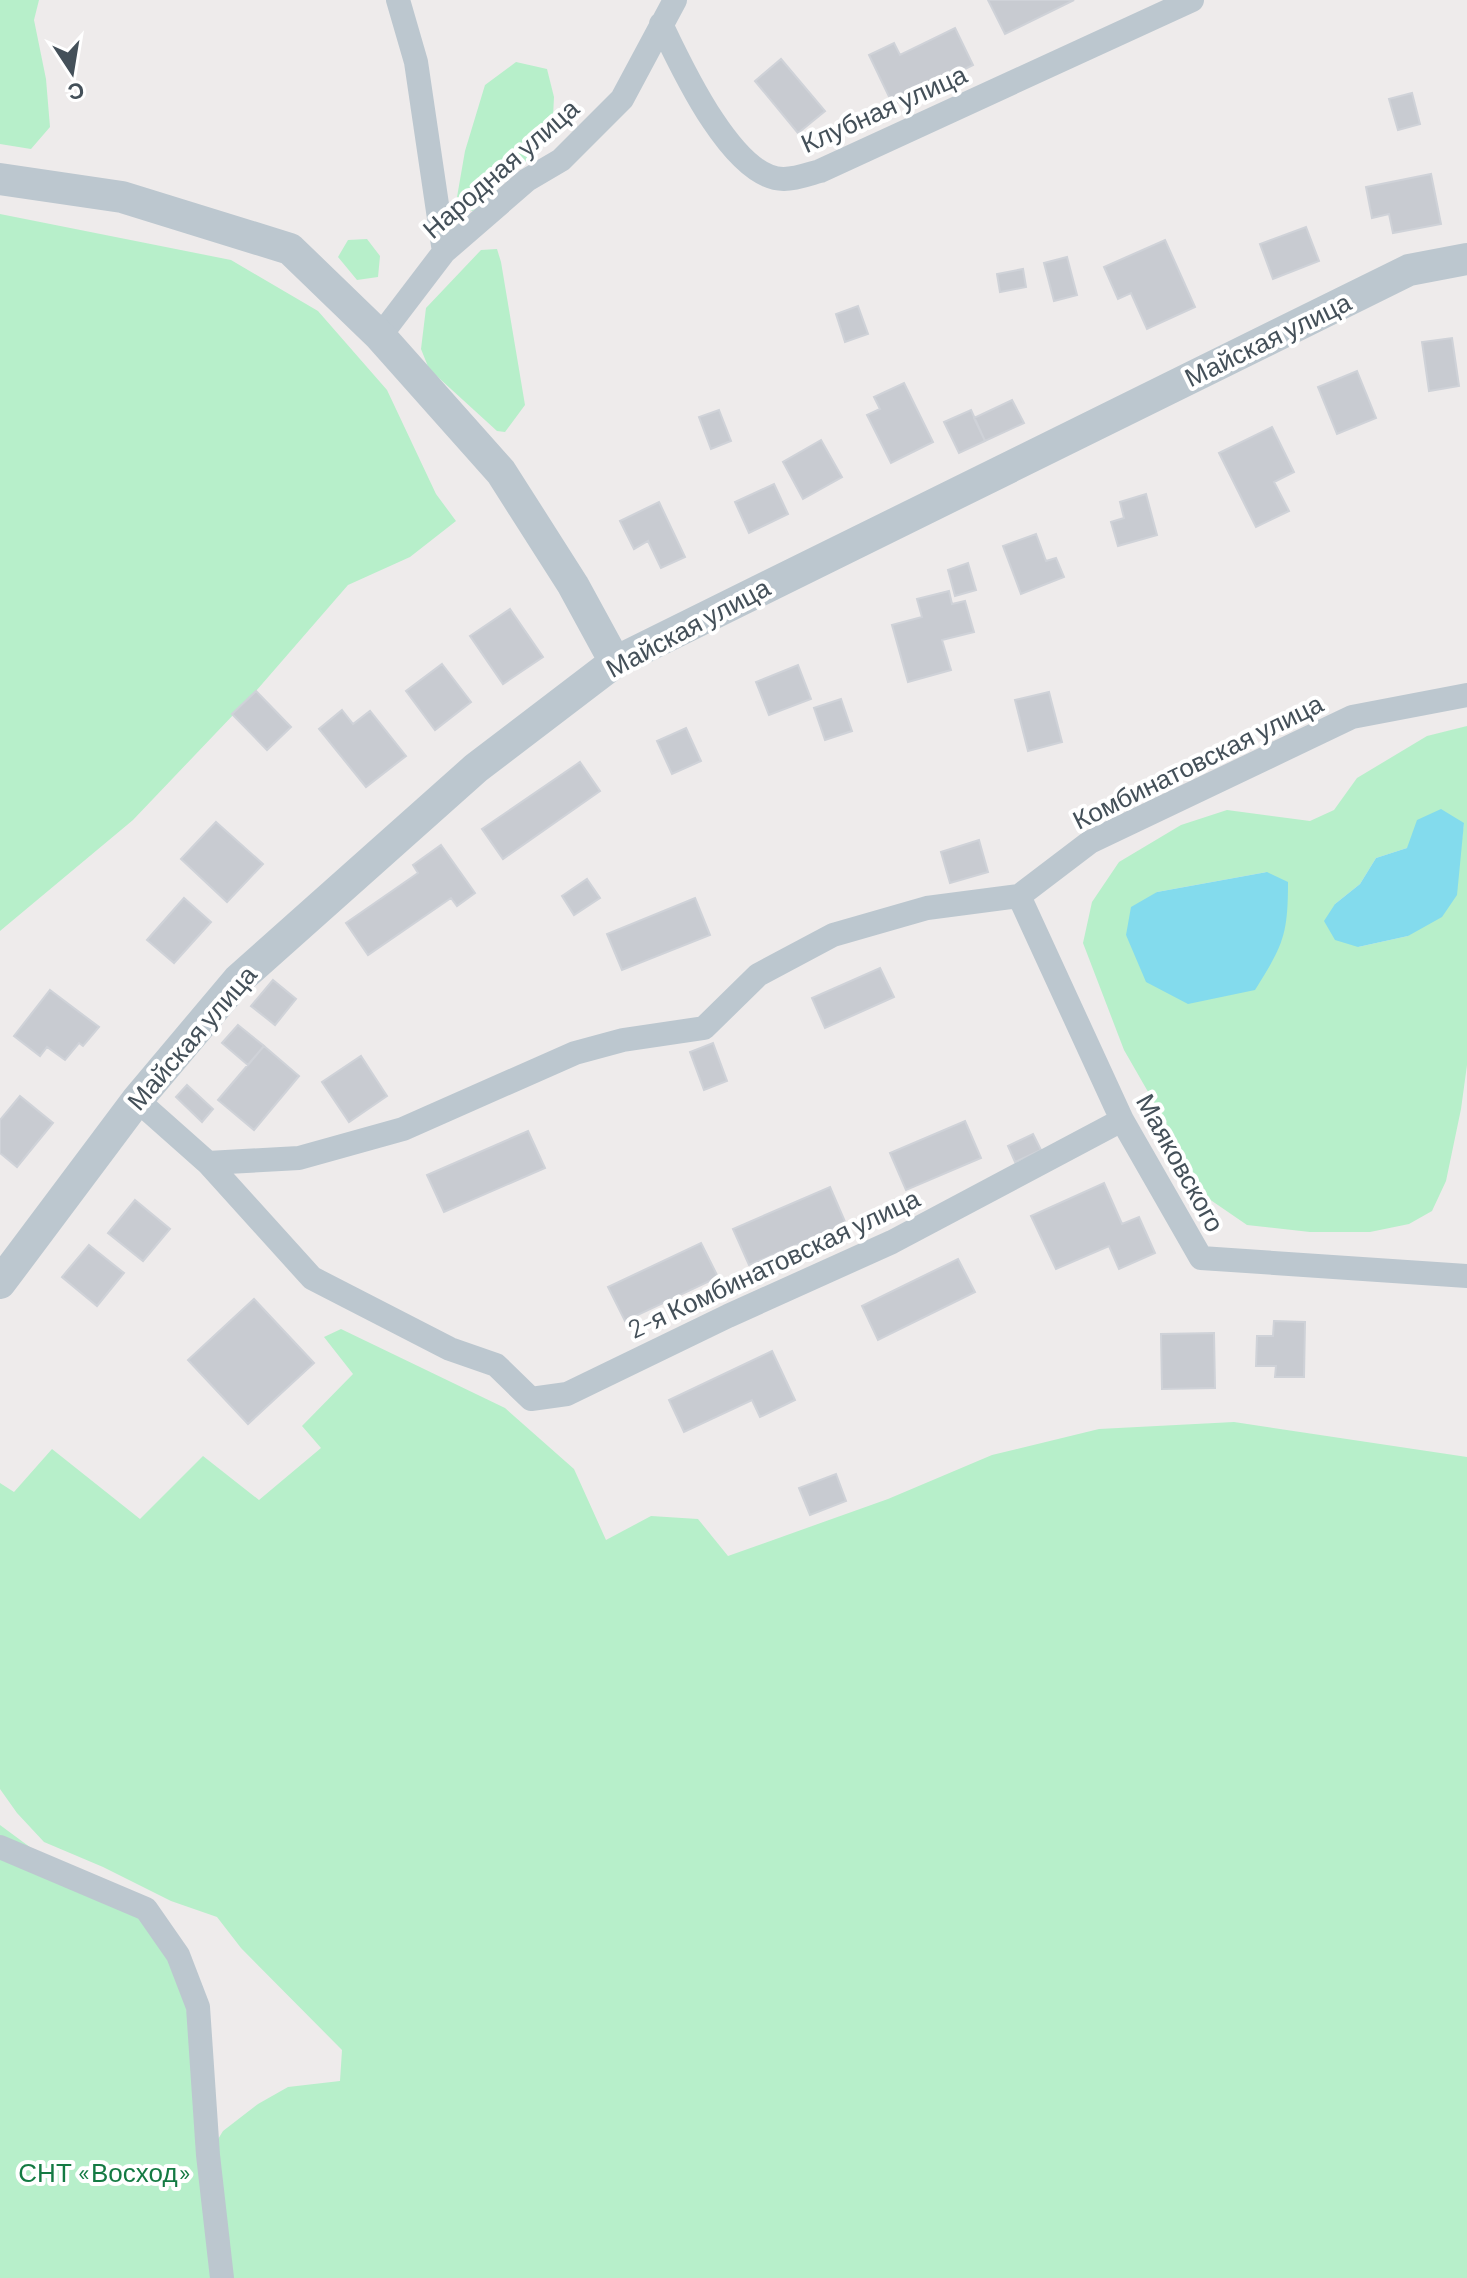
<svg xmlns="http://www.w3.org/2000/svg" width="1467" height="2278" viewBox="0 0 1467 2278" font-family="Barlow,sans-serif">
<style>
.green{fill:#b7efca;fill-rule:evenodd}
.water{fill:#83dbed}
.building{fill:#c8cbd1;stroke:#cfd2d8;stroke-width:2}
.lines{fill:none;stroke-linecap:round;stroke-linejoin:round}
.minor{stroke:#bcc7cf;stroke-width:24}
.tertiary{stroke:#bcc7cf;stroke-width:32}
.labels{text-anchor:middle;stroke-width:8;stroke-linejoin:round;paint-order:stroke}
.street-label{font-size:26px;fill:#445059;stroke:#fff}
.park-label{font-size:26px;fill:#147a43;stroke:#fff}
</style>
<rect width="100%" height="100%" fill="#eeebeb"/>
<path class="green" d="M 0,0 L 39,0 L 34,20 L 46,79 L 50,127 L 31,149 L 0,144 Z
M 516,62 L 547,69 L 554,97 L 552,137 L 473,211 L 462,207 L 457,197 L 465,151 L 485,85 Z
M 0,214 L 231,260 L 318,311 L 387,390 L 436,494 L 456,521 L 410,557 L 348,585 L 256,691 L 133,820 L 0,931 Z
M 367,239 L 380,256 L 378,277 L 357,280 L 338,257 L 348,240 Z
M 497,249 L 501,262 L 525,405 L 505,432 L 497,431 L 429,369 L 421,349 L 426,308 L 481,250 Z
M 1467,726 L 1467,1065 L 1461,1109 L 1446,1181 L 1432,1211 L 1409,1224 L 1370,1232 L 1310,1232 L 1247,1225 L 1196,1190 L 1170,1130 L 1124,1050 L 1083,943 L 1092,902 L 1119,862 L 1181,825 L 1227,810 L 1310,821 L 1334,810 L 1357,778 L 1427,736 ZM 1464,823 L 1459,862 L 1408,936 L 1358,947 L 1335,904 L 1360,884 L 1376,858 L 1407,848 ZM 1267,872 L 1126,936 L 1157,892 Z
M 341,1329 L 505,1408 L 574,1469 L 606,1540 L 651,1516 L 698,1519 L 728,1556 L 888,1499 L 992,1455 L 1099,1429 L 1234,1422 L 1467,1457 L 1467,2278 L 0,2278 L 0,1825 L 69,1876 L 146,1909 L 178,1955 L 209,2154 L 223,2131 L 258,2104 L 288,2087 L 340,2081 L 342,2050 L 241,1948 L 217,1917 L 171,1901 L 103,1867 L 44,1842 L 17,1813 L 0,1789 L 0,1483 L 14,1492 L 52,1449 L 140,1519 L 203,1456 L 259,1500 L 321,1448 L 302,1426 L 353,1374 L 324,1337 Z"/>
<path class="water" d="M 1441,809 L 1464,823 L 1457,895 L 1442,917 L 1408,936 L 1358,947 L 1335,940 L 1324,921 L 1335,904 L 1360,884 L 1376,858 L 1407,848 L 1417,820 Z
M 1267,872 L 1288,882 C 1288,936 1283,945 1255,990 L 1188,1004 L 1146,982 L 1126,935 L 1131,907 L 1157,892 Z"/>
<path class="building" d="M 988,0 L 1074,0 L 1005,34 Z
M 955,28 L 973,65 L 893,105 L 869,55 L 894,43 L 900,55 Z
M 781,59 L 825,111 L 798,133 L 755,81 Z
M 1412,93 L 1420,124 L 1398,130 L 1389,99 Z
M 1431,174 L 1441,224 L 1393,233 L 1389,214 L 1372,218 L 1366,187 Z
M 1306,227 L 1319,261 L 1273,279 L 1260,244 Z
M 1165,240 L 1195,307 L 1147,329 L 1131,293 L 1118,299 L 1104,267 Z
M 1067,257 L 1077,295 L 1054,301 L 1044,263 Z
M 1023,269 L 1026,287 L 1000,292 L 997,274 Z
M 858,306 L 868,334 L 845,342 L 836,314 Z
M 1452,338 L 1459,386 L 1429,391 L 1422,342 Z
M 1357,371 L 1376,418 L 1337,434 L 1318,387 Z
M 904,383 L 933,442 L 891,463 L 867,415 L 880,409 L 874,397 Z
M 1012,400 L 1024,423 L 985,441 L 974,418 Z
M 719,410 L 731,441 L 711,449 L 699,417 Z
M 971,410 L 985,441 L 959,453 L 944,422 Z
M 1272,427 L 1294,472 L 1274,482 L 1289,511 L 1256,527 L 1219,453 Z
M 821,440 L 842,477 L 803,499 L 783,462 Z
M 774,484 L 788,514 L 749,533 L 735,502 Z
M 1146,494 L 1157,535 L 1118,546 L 1111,522 L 1124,518 L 1120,502 Z
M 659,502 L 685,557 L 661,568 L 648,541 L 634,549 L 620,521 Z
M 1036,534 L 1046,561 L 1056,558 L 1064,577 L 1021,594 L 1003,546 Z
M 968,563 L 976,590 L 955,596 L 948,570 Z
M 949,591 L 952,604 L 965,601 L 974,632 L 942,640 L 951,670 L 908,682 L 892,625 L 922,617 L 917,599 Z
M 510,609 L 543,657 L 503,684 L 470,636 Z
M 442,664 L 471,702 L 435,730 L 406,691 Z
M 798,665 L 811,699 L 769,715 L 756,682 Z
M 256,691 L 291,727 L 267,750 L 232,714 Z
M 1049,692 L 1062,742 L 1028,751 L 1015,700 Z
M 841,699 L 852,731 L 825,740 L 814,708 Z
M 342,710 L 353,724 L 370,711 L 406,756 L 366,787 L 319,729 Z
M 686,728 L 701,761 L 672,774 L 657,741 Z
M 580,762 L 600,791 L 503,859 L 482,829 Z
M 216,822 L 263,864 L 227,902 L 181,859 Z
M 979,840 L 988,872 L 950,883 L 941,852 Z
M 441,845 L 475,893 L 457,906 L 451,898 L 368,955 L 346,923 L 418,873 L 413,865 Z
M 587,879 L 600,898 L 574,915 L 562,896 Z
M 184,898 L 211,922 L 174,963 L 147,940 Z
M 695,898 L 710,935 L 622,970 L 607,934 Z
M 880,968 L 894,997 L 825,1028 L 812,998 Z
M 273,980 L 296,999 L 275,1025 L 251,1006 Z
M 50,990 L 99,1027 L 83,1046 L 79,1043 L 65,1060 L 47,1047 L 40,1056 L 14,1036 Z
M 238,1025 L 264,1046 L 248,1065 L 222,1043 Z
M 713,1043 L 727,1081 L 704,1090 L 690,1052 Z
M 264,1046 L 299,1076 L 254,1130 L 218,1100 Z
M 361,1056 L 387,1096 L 349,1122 L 322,1082 Z
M 187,1085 L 213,1109 L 202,1122 L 176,1097 Z
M 20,1096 L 53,1123 L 17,1167 L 0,1153 L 0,1120 Z
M 965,1121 L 981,1158 L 906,1190 L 890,1153 Z
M 528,1131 L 545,1168 L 444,1212 L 427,1175 Z
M 1033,1134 L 1041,1150 L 1015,1162 L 1008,1146 Z
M 1104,1183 L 1122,1224 L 1139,1217 L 1155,1253 L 1119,1269 L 1109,1246 L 1056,1269 L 1031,1216 Z
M 830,1187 L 846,1224 L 749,1265 L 733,1229 Z
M 135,1200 L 170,1229 L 143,1261 L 108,1233 Z
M 701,1243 L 718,1277 L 625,1321 L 608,1287 Z
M 89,1245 L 124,1273 L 97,1306 L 62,1277 Z
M 958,1259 L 975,1292 L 878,1340 L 862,1306 Z
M 254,1299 L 314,1363 L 248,1424 L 188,1360 Z
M 1274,1321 L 1305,1322 L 1304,1377 L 1275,1377 L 1276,1366 L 1256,1366 L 1257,1336 L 1273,1336 Z
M 1214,1333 L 1215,1388 L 1162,1389 L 1161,1334 Z
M 772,1351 L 795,1400 L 760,1417 L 752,1400 L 684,1432 L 669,1400 Z
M 836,1474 L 846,1501 L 810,1515 L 799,1488 Z"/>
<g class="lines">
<path class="minor" d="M 398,0 L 416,62 L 444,252
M 661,24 C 680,64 733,180 784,179 C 796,179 809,174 820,171 L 1192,0
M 380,336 L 444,252 L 527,180 L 561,160 L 622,99 L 675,0
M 1019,896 L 1122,1120 L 1201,1258 L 1467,1276
M 137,1100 L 208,1163 L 312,1278 L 450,1349 L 496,1365 L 531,1399 L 567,1394 L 728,1316 L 892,1242 L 1122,1120
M 208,1163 L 299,1158 L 403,1129 L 575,1053 L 623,1040 L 704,1028 L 758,975 L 833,935 L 927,908 L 1019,896 L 1090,842 L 1352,717 L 1467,695
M 0,1847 L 146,1909 L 178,1955 L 198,2007 L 208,2155 L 222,2278"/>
<path class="tertiary" d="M 0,179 L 122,197 L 290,249 L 380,336 L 501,472 L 573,585 L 615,662
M 0,1283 L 137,1100 L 238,980 L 476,768 L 615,662 L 1409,270 L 1467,259"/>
</g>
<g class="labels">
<g class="street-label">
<text transform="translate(884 109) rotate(-24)" y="9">Клубная улица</text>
<text transform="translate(501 169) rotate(-41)" y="9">Народная улица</text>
<text transform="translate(1268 340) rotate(-26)" y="9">Майская улица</text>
<text transform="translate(688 628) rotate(-28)" y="9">Майская улица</text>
<text transform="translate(1198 762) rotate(-26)" y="9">Комбинатовская улица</text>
<text transform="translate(192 1038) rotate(-49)" y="9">Майская улица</text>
<text transform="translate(1180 1163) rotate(61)" y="9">Маяковского</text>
<text transform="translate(774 1264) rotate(-25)" y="9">2-я Комбинатовская улица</text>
</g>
<g class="park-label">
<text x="105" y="2182">СНТ «Восход»</text>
</g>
</g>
<g transform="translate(72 72) rotate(168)" stroke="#ffffff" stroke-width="6" paint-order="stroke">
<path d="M0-6L14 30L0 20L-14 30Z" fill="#445059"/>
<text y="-12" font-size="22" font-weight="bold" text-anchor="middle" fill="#445059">С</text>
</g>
</svg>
